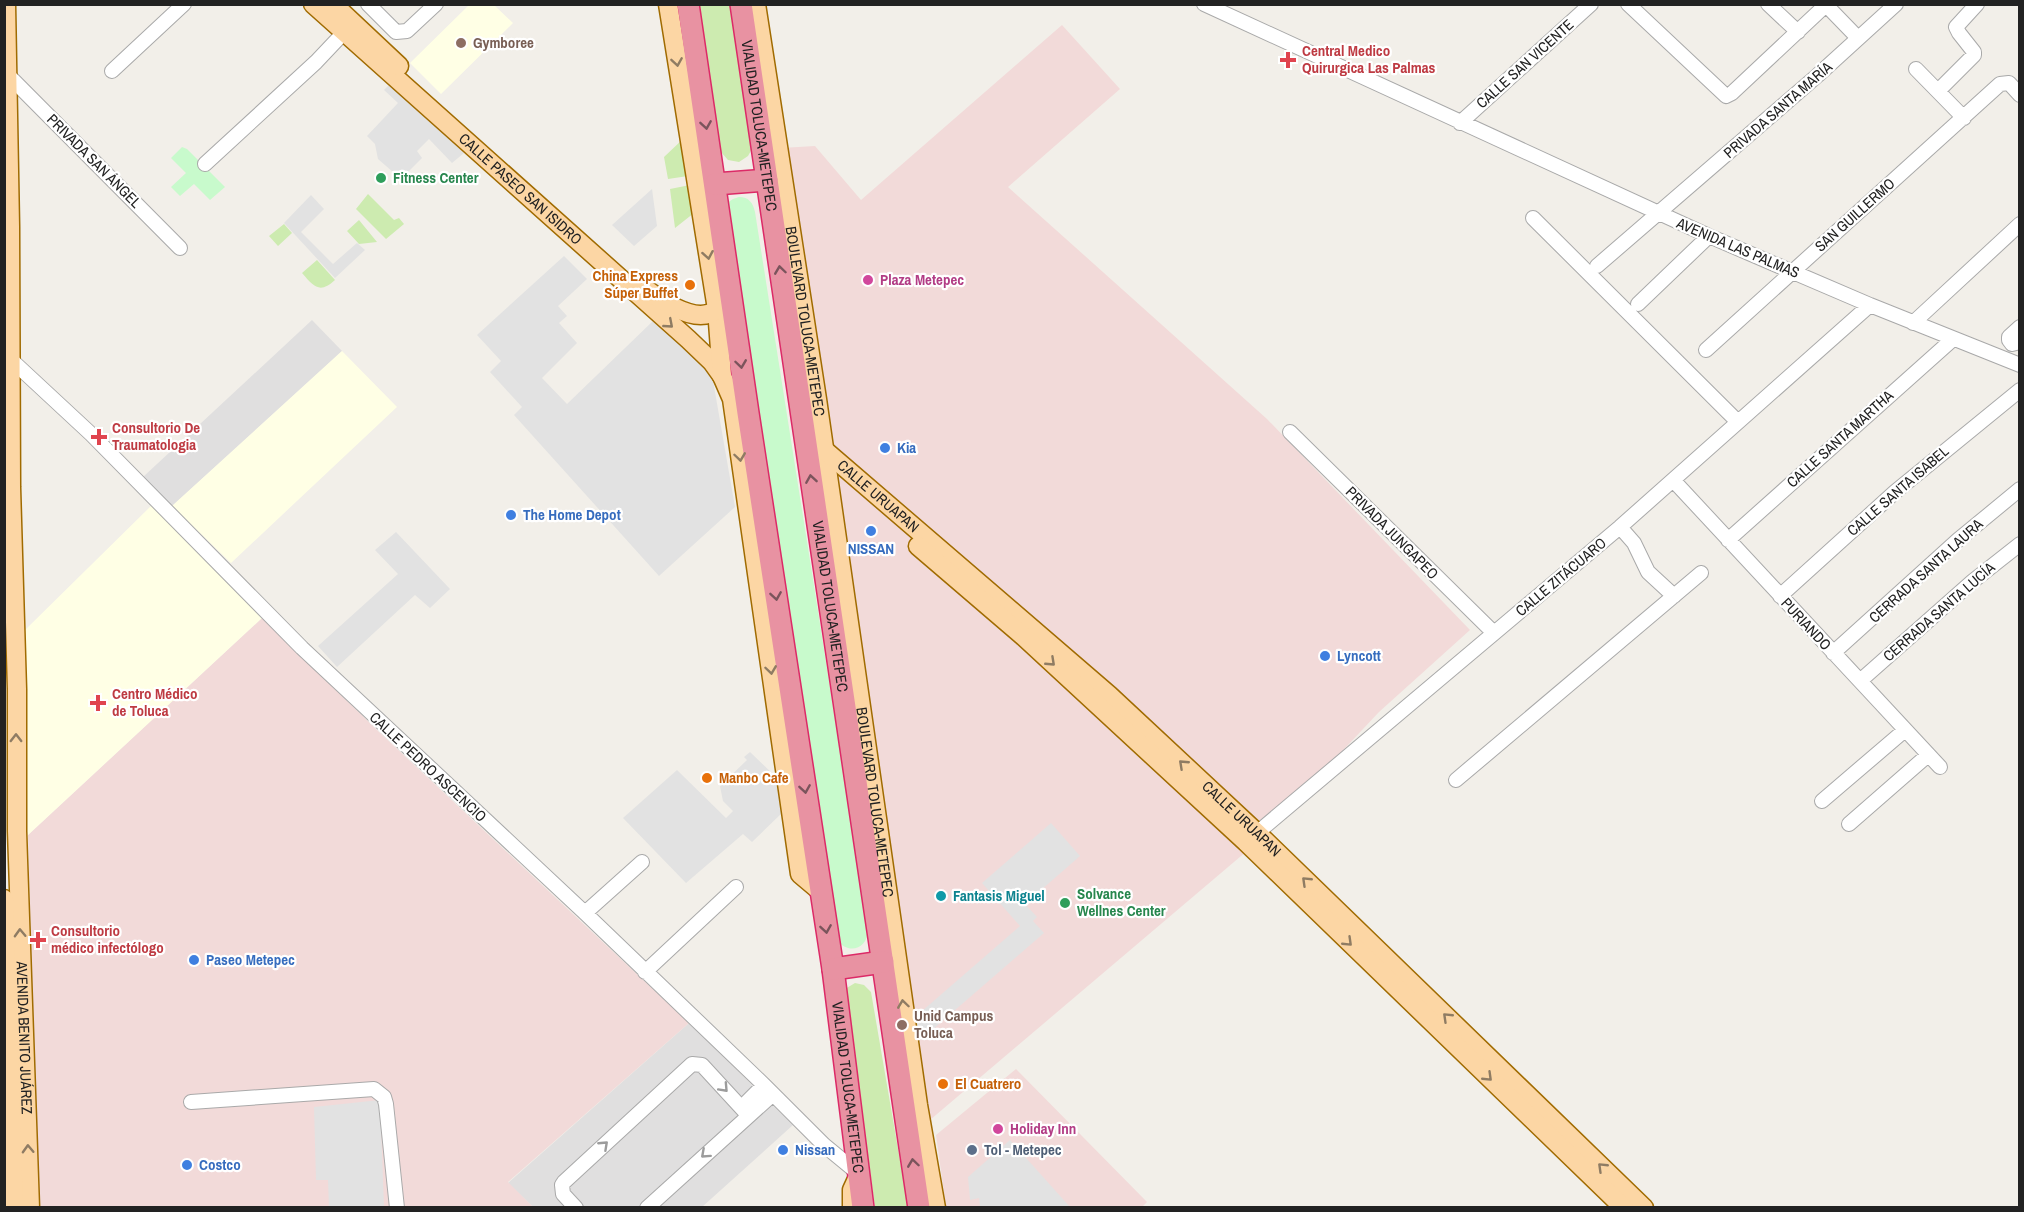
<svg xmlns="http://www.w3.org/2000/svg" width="2024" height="1212" viewBox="0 0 2024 1212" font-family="'Archivo Narrow',sans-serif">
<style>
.residential{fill:#e0dfdf}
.commercial{fill:#f2dad9}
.education{fill:#ffffe5}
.grass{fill:#cdebb0}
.park{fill:#c8facc}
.parking{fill:#e2e2e2}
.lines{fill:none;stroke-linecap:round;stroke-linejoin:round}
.minor-casing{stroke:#a9a9a9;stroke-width:16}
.major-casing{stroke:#a06b00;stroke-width:21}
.highway-casing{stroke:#dc2a67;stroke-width:24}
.minor{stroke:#fff;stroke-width:14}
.major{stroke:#fcd6a4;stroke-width:18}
.highway{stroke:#e892a2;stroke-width:21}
.oneway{stroke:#8f7c63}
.oneway2{stroke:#7b545c}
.oneway3{stroke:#9c9c9c}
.education-dot{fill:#8d6e63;stroke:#fff;stroke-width:2}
.health-dot{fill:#e0444e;stroke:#fff;stroke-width:2}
.leisure-dot{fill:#2e9e5b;stroke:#fff;stroke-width:2}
.hotel-dot{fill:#d1479c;stroke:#fff;stroke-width:2}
.food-dot{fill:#e8710a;stroke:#fff;stroke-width:2}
.shop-dot{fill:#3f7fe0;stroke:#fff;stroke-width:2}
.culture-dot{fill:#0f9aa8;stroke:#fff;stroke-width:2}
.service-dot{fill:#5c6f8a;stroke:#fff;stroke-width:2}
.labels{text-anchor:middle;stroke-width:4.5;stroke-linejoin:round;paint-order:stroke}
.education-label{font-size:15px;font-weight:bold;fill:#785e54;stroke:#fff;text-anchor:start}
.health-label{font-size:15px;font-weight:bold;fill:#be3a42;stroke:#fff;text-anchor:start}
.street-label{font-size:15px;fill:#222;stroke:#fff}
.leisure-label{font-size:15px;font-weight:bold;fill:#27864d;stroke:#fff;text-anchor:start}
.food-label{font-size:15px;font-weight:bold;fill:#c56008;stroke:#fff;text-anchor:start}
.hotel-label{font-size:15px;font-weight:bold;fill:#b23c85;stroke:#fff;text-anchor:start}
.shop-label{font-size:15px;font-weight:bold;fill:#366cbe;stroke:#fff;text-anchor:start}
.culture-label{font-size:15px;font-weight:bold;fill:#0d838f;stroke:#fff;text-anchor:start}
.service-label{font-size:15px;font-weight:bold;fill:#4e5e75;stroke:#fff;text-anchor:start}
</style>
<rect width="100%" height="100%" fill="#f2efe9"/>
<path class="residential" d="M 312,320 L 342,351 L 172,506 L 143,477 Z
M 689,1023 L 793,1125 L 702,1207 L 533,1207 L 508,1183 Z"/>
<path class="commercial" d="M 1062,25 L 1120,89 L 1008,187 L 1267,419 L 1470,630 L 1379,712 L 1254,845 L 930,1120 L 828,427 L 781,148 L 815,146 L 861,200 Z
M 262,618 L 377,730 L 689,1023 L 508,1182 L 533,1207 L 38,1207 L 28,835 Z
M 1016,1069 L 1147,1202 L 1141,1208 L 946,1207 L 936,1135 Z"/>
<path class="education" d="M 469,5 L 494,5 L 513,23 L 441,94 L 410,63 Z
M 342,351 L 397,407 L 231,563 L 172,506 Z
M 152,505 L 262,618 L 28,835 L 24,631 Z"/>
<path class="grass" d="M 698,5 L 731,5 L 753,147 L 748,156 L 739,162 L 728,160 L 721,152 Z
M 683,139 L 688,176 L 668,179 L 664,157 Z
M 690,185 L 694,213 L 675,228 L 670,189 Z
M 368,194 L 394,220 L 399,218 L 404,224 L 386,239 L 356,209 Z
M 359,220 L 377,242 L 359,244 L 347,231 Z
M 284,224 L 292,233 L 278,246 L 269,236 Z
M 317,260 L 335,280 C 320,294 314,287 302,273 Z
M 855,983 L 864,985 L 871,992 L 908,1207 L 875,1207 L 845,989 Z"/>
<path class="park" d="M 182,147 L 187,149 L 225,187 L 210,200 L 194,184 L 180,196 L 171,187 L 186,173 L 171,158 Z
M 739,197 C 749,197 753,203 755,212 L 868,928 C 869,948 849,956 837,940 L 727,203 L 733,199 Z"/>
<path class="parking" d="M 392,82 L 416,104 L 414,108 L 464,153 L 452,163 L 429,139 L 417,151 L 422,158 L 401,179 L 378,159 L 375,144 L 367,136 L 398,103 L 384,90 Z
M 652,189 L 657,226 L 634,246 L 612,225 Z
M 311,195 L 324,209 L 301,232 L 333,264 L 357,243 L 365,250 L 335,278 L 284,223 Z
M 564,256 L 587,279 L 558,306 L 567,316 L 559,323 L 577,343 L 542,378 L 567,404 L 654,320 L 711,369 L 735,507 L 659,576 L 514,415 L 522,407 L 490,372 L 501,361 L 477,335 Z
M 396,532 L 450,589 L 430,608 L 415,595 L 337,667 L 318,646 L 398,574 L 375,550 Z
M 750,752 L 777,778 L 782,813 L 752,842 L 743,834 L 686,883 L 623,818 L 677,770 L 726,818 L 733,811 L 723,801 L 720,786 L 747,760 L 744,757 Z
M 1051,823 L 1080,856 L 1025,904 L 1037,917 L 1033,921 L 1044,933 L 917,1043 L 914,1018 L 1020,926 L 982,883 Z
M 380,1100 L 384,1207 L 329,1207 L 328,1180 L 316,1180 L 314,1107 Z
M 1010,1140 L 1070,1207 L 980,1207 L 979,1198 L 970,1200 L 968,1177 Z"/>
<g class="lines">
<g class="minor-casing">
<path id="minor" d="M 368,4 L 396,32 L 407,31 L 436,4
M 1204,4 L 1709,236 L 1870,305 L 2020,365
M 1628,4 L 1726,96 L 1732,93 L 1827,4
M 1768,4 L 1798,32
M 1826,5 L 1858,38
M 1916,69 L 1964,118
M 112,71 L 184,4
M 8,75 L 180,248
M 1938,91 L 1974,55 L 1974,52 L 1959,33 L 1956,27 L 1977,4
M 1460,123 L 1591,4
M 205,164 L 316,62 L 351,25
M 1533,218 L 1738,422
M 1597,266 L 1818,75 L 1896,4
M 1638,304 L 1709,236
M 1913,323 L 2020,224
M 2020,327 L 2009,337 L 2009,340 L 2012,344 L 2020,342
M 1706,350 L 2000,84 L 2009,83 L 2020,95
M 7,356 L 91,434 L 302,648 L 585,913 L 764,1085 L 824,1145 L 858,1173
M 1290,432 L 1494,633
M 1673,480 L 1940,767
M 1620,527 L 1634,543 L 1648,572 L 1674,596
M 1728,540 L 1953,339
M 1780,596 L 1895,492 L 2020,390
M 1833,653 L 1958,540 L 2020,489
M 1860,681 L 1973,581 L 2020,544
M 1456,780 L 1701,573
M 1822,801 L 1905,730
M 1849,824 L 1928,755
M 1251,838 L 1620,527 L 1870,305
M 585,913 L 642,862
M 645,972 L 736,887
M 191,1102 L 374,1089 L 384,1097 L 386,1104 L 397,1208
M 742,1107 L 764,1085
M 576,1208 L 563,1194 L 562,1185 L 564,1182 L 692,1064 L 702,1065 L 748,1115
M 647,1208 L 773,1094"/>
</g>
<g class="major-casing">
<g id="major">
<path id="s1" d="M 6,4 L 10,227 L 11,487 L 17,689 L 17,831 L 30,1208"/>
<path id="s2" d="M 313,4 L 688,339 L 712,362 L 722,376"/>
<path d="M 333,4 L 399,66"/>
<path d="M 668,4 L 717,309 L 722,376 L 732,399 L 800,874 L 819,890"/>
<path id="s3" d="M 756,4 L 817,399 L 918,1105 L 936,1208"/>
<path d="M 637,282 C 654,296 696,328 717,309"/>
<path id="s4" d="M 822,448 L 1109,695 L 1257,833 L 1644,1208"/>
<path d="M 918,546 L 1023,636 L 1246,842 L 1624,1208"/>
<path d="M 4,899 L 14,1208"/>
<path d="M 852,1208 L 852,1190 L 858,1177"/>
</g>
</g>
<g class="highway-casing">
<g id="highway">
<path id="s5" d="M 688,4 L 748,413 L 833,969 L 863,1208"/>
<path id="s6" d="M 741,4 L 919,1208"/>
<path d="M 715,184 L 767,180"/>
<path d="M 833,969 L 883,962"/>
</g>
</g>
<use href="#minor" class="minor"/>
<use href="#major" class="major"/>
<use href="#highway" class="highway"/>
</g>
<defs><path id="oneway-chevron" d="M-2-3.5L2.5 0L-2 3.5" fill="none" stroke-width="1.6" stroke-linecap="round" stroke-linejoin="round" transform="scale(1.5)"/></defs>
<g class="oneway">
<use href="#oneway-chevron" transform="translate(677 62) rotate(81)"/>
<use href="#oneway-chevron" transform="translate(708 255) rotate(80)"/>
<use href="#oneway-chevron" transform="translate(669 324) rotate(41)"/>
<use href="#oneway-chevron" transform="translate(740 457) rotate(82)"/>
<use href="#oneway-chevron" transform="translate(1051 662) rotate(43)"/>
<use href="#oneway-chevron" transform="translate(771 670) rotate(82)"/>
<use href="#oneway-chevron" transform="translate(16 738) rotate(-90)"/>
<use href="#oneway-chevron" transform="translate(1183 764) rotate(-137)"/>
<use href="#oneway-chevron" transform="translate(1306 881) rotate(-136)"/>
<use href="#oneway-chevron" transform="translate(20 933) rotate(-92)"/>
<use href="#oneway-chevron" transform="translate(1348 942) rotate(44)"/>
<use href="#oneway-chevron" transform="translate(903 1004) rotate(-98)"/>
<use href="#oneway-chevron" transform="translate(1447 1017) rotate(-136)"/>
<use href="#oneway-chevron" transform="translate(1488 1077) rotate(44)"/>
<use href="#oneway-chevron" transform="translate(28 1149) rotate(-92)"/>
<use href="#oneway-chevron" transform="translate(1602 1167) rotate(-136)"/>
</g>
<g class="oneway2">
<use href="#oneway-chevron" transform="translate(706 125) rotate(81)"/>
<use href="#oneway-chevron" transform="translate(780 270) rotate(-98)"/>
<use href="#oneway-chevron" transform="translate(741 364) rotate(82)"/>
<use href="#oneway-chevron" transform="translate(811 479) rotate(-99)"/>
<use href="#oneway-chevron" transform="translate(776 596) rotate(81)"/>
<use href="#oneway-chevron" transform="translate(805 789) rotate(81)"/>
<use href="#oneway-chevron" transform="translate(826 929) rotate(81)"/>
<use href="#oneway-chevron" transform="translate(913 1163) rotate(-98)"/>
</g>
<g class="oneway3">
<use href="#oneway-chevron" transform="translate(724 1088) rotate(47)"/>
<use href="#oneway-chevron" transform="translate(604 1145) rotate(-43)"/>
<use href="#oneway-chevron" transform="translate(705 1154) rotate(138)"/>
</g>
<g class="education-dot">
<circle cx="461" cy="43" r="6"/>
<circle cx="902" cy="1025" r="6"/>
</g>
<g class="health-dot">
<path d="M1285 51h6v6h6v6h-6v6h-6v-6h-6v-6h6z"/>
<path d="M96 428h6v6h6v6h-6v6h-6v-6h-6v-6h6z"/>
<path d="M95 694h6v6h6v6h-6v6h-6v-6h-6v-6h6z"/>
<path d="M35 931h6v6h6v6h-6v6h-6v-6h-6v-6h6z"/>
</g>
<g class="leisure-dot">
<circle cx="381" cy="178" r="6"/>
<circle cx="1065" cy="903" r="6"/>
</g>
<g class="hotel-dot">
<circle cx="868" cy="280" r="6"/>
<circle cx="998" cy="1129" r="6"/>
</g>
<g class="food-dot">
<circle cx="690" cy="285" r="6"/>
<circle cx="707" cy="778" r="6"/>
<circle cx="943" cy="1084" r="6"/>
</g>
<g class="shop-dot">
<circle cx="885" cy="448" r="6"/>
<circle cx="511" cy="515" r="6"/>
<circle cx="871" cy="531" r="6"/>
<circle cx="1325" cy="656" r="6"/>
<circle cx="194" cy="960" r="6"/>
<circle cx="783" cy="1150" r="6"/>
<circle cx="187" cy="1165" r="6"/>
</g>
<circle class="culture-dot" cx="941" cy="896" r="6"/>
<circle class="service-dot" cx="972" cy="1150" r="6"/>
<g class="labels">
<g class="education-label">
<text x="473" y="48">Gymboree</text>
<text x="914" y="1021">Unid Campus<tspan x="914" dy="17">Toluca</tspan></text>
</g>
<g class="health-label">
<text x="1302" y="56">Central Medico<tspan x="1302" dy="17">Quirurgica Las Palmas</tspan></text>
<text x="112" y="433">Consultorio De<tspan x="112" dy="17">Traumatologia</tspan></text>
<text x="112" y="699">Centro Médico<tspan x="112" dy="17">de Toluca</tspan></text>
<text x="51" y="936">Consultorio<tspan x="51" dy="17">médico infectólogo</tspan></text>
</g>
<g class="street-label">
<text transform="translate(1525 64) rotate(-42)" y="5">CALLE SAN VICENTE</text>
<text transform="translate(1778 110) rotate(-41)" y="5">PRIVADA SANTA MARÍA</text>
<text dy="5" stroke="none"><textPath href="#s6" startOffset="123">VIALIDAD TOLUCA-METEPEC</textPath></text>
<text transform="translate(94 161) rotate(45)" y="5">PRIVADA SAN ÁNGEL</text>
<text dy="5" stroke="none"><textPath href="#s2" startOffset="278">CALLE PASEO SAN ISIDRO</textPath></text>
<text transform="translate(1855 215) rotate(-42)" y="5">SAN GUILLERMO</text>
<text transform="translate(1738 248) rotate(23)" y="5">AVENIDA LAS PALMAS</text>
<text dy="5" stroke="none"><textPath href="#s3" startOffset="321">BOULEVARD TOLUCA-METEPEC</textPath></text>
<text transform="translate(1840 439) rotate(-42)" y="5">CALLE SANTA MARTHA</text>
<text transform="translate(1898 491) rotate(-41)" y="5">CALLE SANTA ISABEL</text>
<text dy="5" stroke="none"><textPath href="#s4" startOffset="74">CALLE URUAPAN</textPath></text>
<text transform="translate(1392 533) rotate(45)" y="5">PRIVADA JUNGAPEO</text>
<text transform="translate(1926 571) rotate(-42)" y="5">CERRADA SANTA LAURA</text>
<text transform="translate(1561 577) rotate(-40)" y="5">CALLE ZITÁCUARO</text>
<text dy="5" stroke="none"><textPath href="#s6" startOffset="609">VIALIDAD TOLUCA-METEPEC</textPath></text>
<text transform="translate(1939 612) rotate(-41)" y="5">CERRADA SANTA LUCÍA</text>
<text transform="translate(1806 624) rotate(47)" y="5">PURIANDO</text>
<text transform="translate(428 767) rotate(43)" y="5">CALLE PEDRO ASCENCIO</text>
<text dy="5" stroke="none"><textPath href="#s3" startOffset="807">BOULEVARD TOLUCA-METEPEC</textPath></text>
<text dy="5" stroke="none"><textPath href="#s4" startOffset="560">CALLE URUAPAN</textPath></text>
<text dy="5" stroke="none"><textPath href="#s1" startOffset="1034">AVENIDA BENITO JUÁREZ</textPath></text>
<text dy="5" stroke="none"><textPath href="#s5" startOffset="1095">VIALIDAD TOLUCA-METEPEC</textPath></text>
</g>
<g class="leisure-label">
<text x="393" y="183">Fitness Center</text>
<text x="1077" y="899">Solvance<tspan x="1077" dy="17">Wellnes Center</tspan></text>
</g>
<g class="food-label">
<text x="678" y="281" text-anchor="end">China Express<tspan x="678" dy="17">Súper Buffet</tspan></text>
<text x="719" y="783">Manbo Cafe</text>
<text x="955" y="1089">El Cuatrero</text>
</g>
<g class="hotel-label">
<text x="880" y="285">Plaza Metepec</text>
<text x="1010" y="1134">Holiday Inn</text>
</g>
<g class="shop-label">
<text x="897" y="453">Kia</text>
<text x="523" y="520">The Home Depot</text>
<text x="871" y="554" text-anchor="middle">NISSAN</text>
<text x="1337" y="661">Lyncott</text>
<text x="206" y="965">Paseo Metepec</text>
<text x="795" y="1155">Nissan</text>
<text x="199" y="1170">Costco</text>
</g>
<g class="culture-label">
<text x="953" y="901">Fantasis Miguel</text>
</g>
<g class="service-label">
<text x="984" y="1155">Tol - Metepec</text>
</g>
</g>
<rect width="2024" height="1212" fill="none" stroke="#222222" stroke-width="12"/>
</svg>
